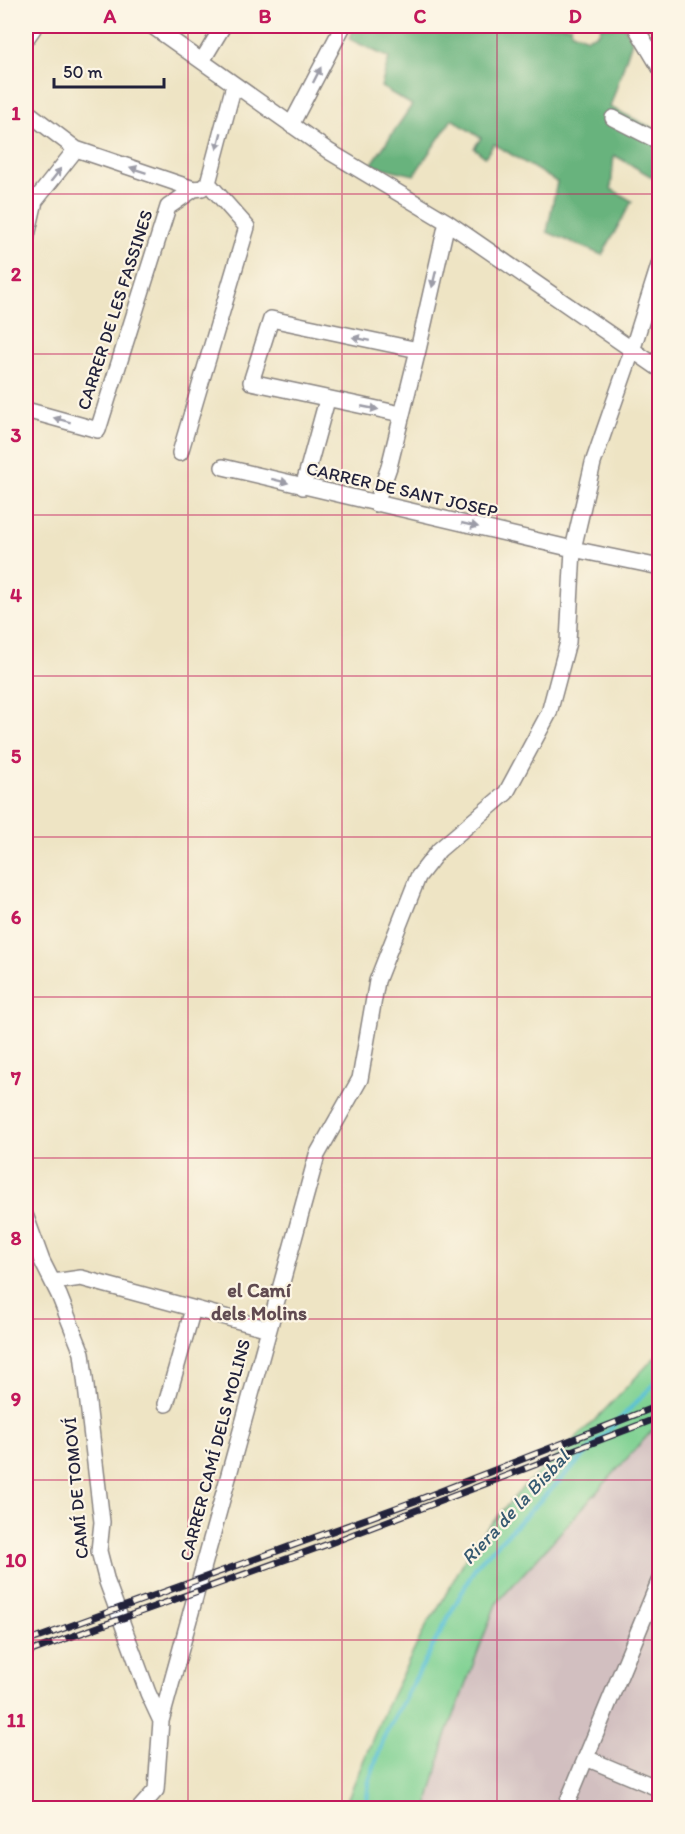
<svg xmlns="http://www.w3.org/2000/svg" width="685" height="1834" viewBox="0 0 685 1834" font-family="Itim,sans-serif">
<style>
.industrial{fill:#d2bfc0}
.green{fill:#80d193;stroke:#517a67;stroke-width:1.5}
.forest{fill:#68b37d;stroke:#456a5c;stroke-width:1.5}
.lines{fill:none;stroke-linecap:round;stroke-linejoin:round}
.stream{stroke:#57c0d4;stroke-width:4.5}
.minor-casing{stroke:#888380;stroke-width:18}
.minor{stroke:#fff;stroke-width:15}
.rail-casing{stroke:#22223b;stroke-width:7}
.rail{stroke:#fcf5e5;stroke-width:4.5;stroke-dasharray:14;stroke-linecap:butt}
.oneway{fill:#9c9ca7}
.grid{fill:none;stroke:#c2185b;stroke-width:1.5;stroke-opacity:0.55}
.labels{text-anchor:middle;stroke-width:4.5;stroke-linejoin:round;paint-order:stroke}
.street-label{font-size:18px;fill:#22223b;stroke:#fcf5e5}
.neighbourhood-label{font-size:20px;font-weight:bold;fill:#604b51;stroke:#fcf5e5}
.water-label{font-size:20px;font-style:italic;fill:#355971;stroke:#fcf5e5}
.neatline{fill:none;stroke:#c2185b;stroke-width:2}
.grid-label{font-size:20px;text-anchor:middle;font-weight:bold;fill:#c2185b}
</style>
<rect width="100%" height="100%" fill="#fcf5e5"/>
<filter id="ink" filterUnits="userSpaceOnUse"><feTurbulence type="fractalNoise" baseFrequency=".0167" numOctaves="2"/><feDisplacementMap in="SourceGraphic" scale="12" xChannelSelector="R" yChannelSelector="G"/><feConvolveMatrix kernelMatrix="1 2 1 2 8 2 1 2 1" color-interpolation-filters="sRGB"/></filter>
<filter id="wash" filterUnits="userSpaceOnUse"><feTurbulence type="fractalNoise" baseFrequency=".008" numOctaves="4" result="noise"/><feDisplacementMap in="SourceGraphic" scale="24" xChannelSelector="R" yChannelSelector="G"/><feGaussianBlur stdDeviation="1.35" result="paint"/><feColorMatrix in="noise" values="0 0 0 0 0 0 0 0 0 0 0 0 0 0 0 0 0 1.4 0 .05"/><feComposite in="paint" operator="in"/></filter>
<g filter="url(#wash)">
<rect width="100%" height="100%" fill="#eee4c4"/>
<path class="industrial" d="M 659,1423 L 659,1808 L 427,1808 L 445,1739 L 496,1604 Z"/>
<path class="green" d="M 659,1353 L 659,1423 L 496,1604 L 445,1739 L 427,1808 L 347,1808 L 348,1798 L 385,1709 L 428,1622 L 436,1612 L 474,1543 L 524,1486 L 596,1419 Z"/>
<path class="forest" d="M 355,26 L 571,26 L 572,32 L 587,38 L 599,33 L 601,26 L 624,26 L 632,41 L 610,107 L 659,131 L 659,181 L 614,155 L 611,189 L 632,201 L 602,255 L 547,232 L 557,182 L 494,144 L 485,157 L 474,148 L 481,138 L 452,119 L 414,175 L 371,165 L 412,105 L 381,87 L 389,58 L 349,39 Z"/>
<g class="lines">
<path class="stream" d="M 366,1808 L 369,1782 L 384,1737 L 476,1566 L 660,1378"/>
</g>
</g>
<g filter="url(#ink)">
<g class="lines">
<g class="minor-casing">
<path id="minor" d="M 152,26 L 330,152 L 447,222 L 660,369
M 635,26 L 660,68
M 26,39 L 35,26
M 202,61 L 223,26
M 26,111 L 76,149 L 194,189
M 613,118 L 660,142
M 291,125 L 343,26
M 26,240 L 35,201 L 76,149
M 26,410 L 98,430 L 168,207 L 194,189 L 202,188 L 208,183 L 234,85
M 401,414 L 251,382 L 271,319 L 418,350
M 180,453 L 247,227 L 208,183
M 223,467 L 573,549 L 660,567
M 303,487 L 327,400
M 376,504 L 389,467 L 418,350 L 447,222
M 26,1217 L 42,1261 L 59,1295 L 82,1353 L 102,1522 L 99,1551 L 107,1582 L 148,1693 L 161,1721
M 53,1282 L 81,1278 L 269,1329
M 166,1404 L 193,1309
M 586,1758 L 660,1789
M 140,1808 L 156,1790 L 161,1721 L 317,1155 L 360,1079 L 377,981 L 418,877 L 439,850 L 506,793 L 549,713 L 568,642 L 573,549 L 593,463 L 632,351 L 660,262
M 565,1808 L 660,1579"/>
</g>
<use href="#minor" class="minor"/>
<g class="rail-casing">
<path id="rail" d="M 26,1642 L 418,1500 L 660,1405
M 26,1653 L 320,1547 L 660,1417"/>
</g>
<use href="#rail" class="rail"/>
</g>
<defs><path id="oneway-solid" d="M-6-.8H1V-3.2L6.5 0L1 3.2V.8H-6Z" transform="scale(1.5)"/></defs>
<g class="oneway">
<use href="#oneway-solid" transform="translate(317 75) rotate(-63)"/>
<use href="#oneway-solid" transform="translate(219 141) rotate(105)"/>
<use href="#oneway-solid" transform="translate(138 170) rotate(-161)"/>
<use href="#oneway-solid" transform="translate(56 175) rotate(-52)"/>
<use href="#oneway-solid" transform="translate(434 279) rotate(103)"/>
<use href="#oneway-solid" transform="translate(361 339) rotate(-168)"/>
<use href="#oneway-solid" transform="translate(370 408) rotate(11)"/>
<use href="#oneway-solid" transform="translate(62 420) rotate(-165)"/>
<use href="#oneway-solid" transform="translate(280 481) rotate(14)"/>
<use href="#oneway-solid" transform="translate(470 525) rotate(13)"/>
</g>
</g>
<path class="grid" d="M 188,26 L 188,1808M 342,26 L 342,1808M 497,26 L 497,1808M 26,194 L 660,194M 26,354 L 660,354M 26,515 L 660,515M 26,676 L 660,676M 26,837 L 660,837M 26,997 L 660,997M 26,1158 L 660,1158M 26,1319 L 660,1319M 26,1480 L 660,1480M 26,1640 L 660,1640"/>
<g class="labels">
<g class="street-label">
<text transform="translate(115 310) rotate(-72)" y="6">CARRER DE LES FASSINES</text>
<text transform="translate(402 490) rotate(13)" y="6">CARRER DE SANT JOSEP</text>
<text transform="translate(215 1450) rotate(-75)" y="6">CARRER CAMÍ DELS MOLINS</text>
<text transform="translate(76 1488) rotate(-95)" y="6">CAMÍ DE TOMOVÍ</text>
</g>
<g class="neighbourhood-label">
<text x="259" y="1297">el Camí<tspan x="259" dy="23">dels Molins</tspan></text>
</g>
<g class="water-label">
<text transform="translate(515 1507) rotate(-47)" y="7">Riera de la Bisbal</text>
</g>
</g>
<rect width="685" height="1834" fill="none" stroke="#fcf5e5" stroke-width="66"/>
<path d="M54 78v9h110v-9" fill="none" stroke="#22223b" stroke-width="3"/>
<text x="63" y="78" font-size="18" fill="#22223b" stroke="#fcf5e5" stroke-width="4.5" paint-order="stroke">50 m</text>
<rect x="33" y="33" width="619" height="1768" class="neatline"/>
<g class="grid-label">
<text x="110" y="23">A</text>
<text x="265" y="23">B</text>
<text x="420" y="23">C</text>
<text x="575" y="23">D</text>
<text x="16" y="120">1</text>
<text x="16" y="281">2</text>
<text x="16" y="442">3</text>
<text x="16" y="602">4</text>
<text x="16" y="763">5</text>
<text x="16" y="924">6</text>
<text x="16" y="1085">7</text>
<text x="16" y="1245">8</text>
<text x="16" y="1406">9</text>
<text x="16" y="1567">10</text>
<text x="16" y="1727">11</text>
</g>
</svg>
